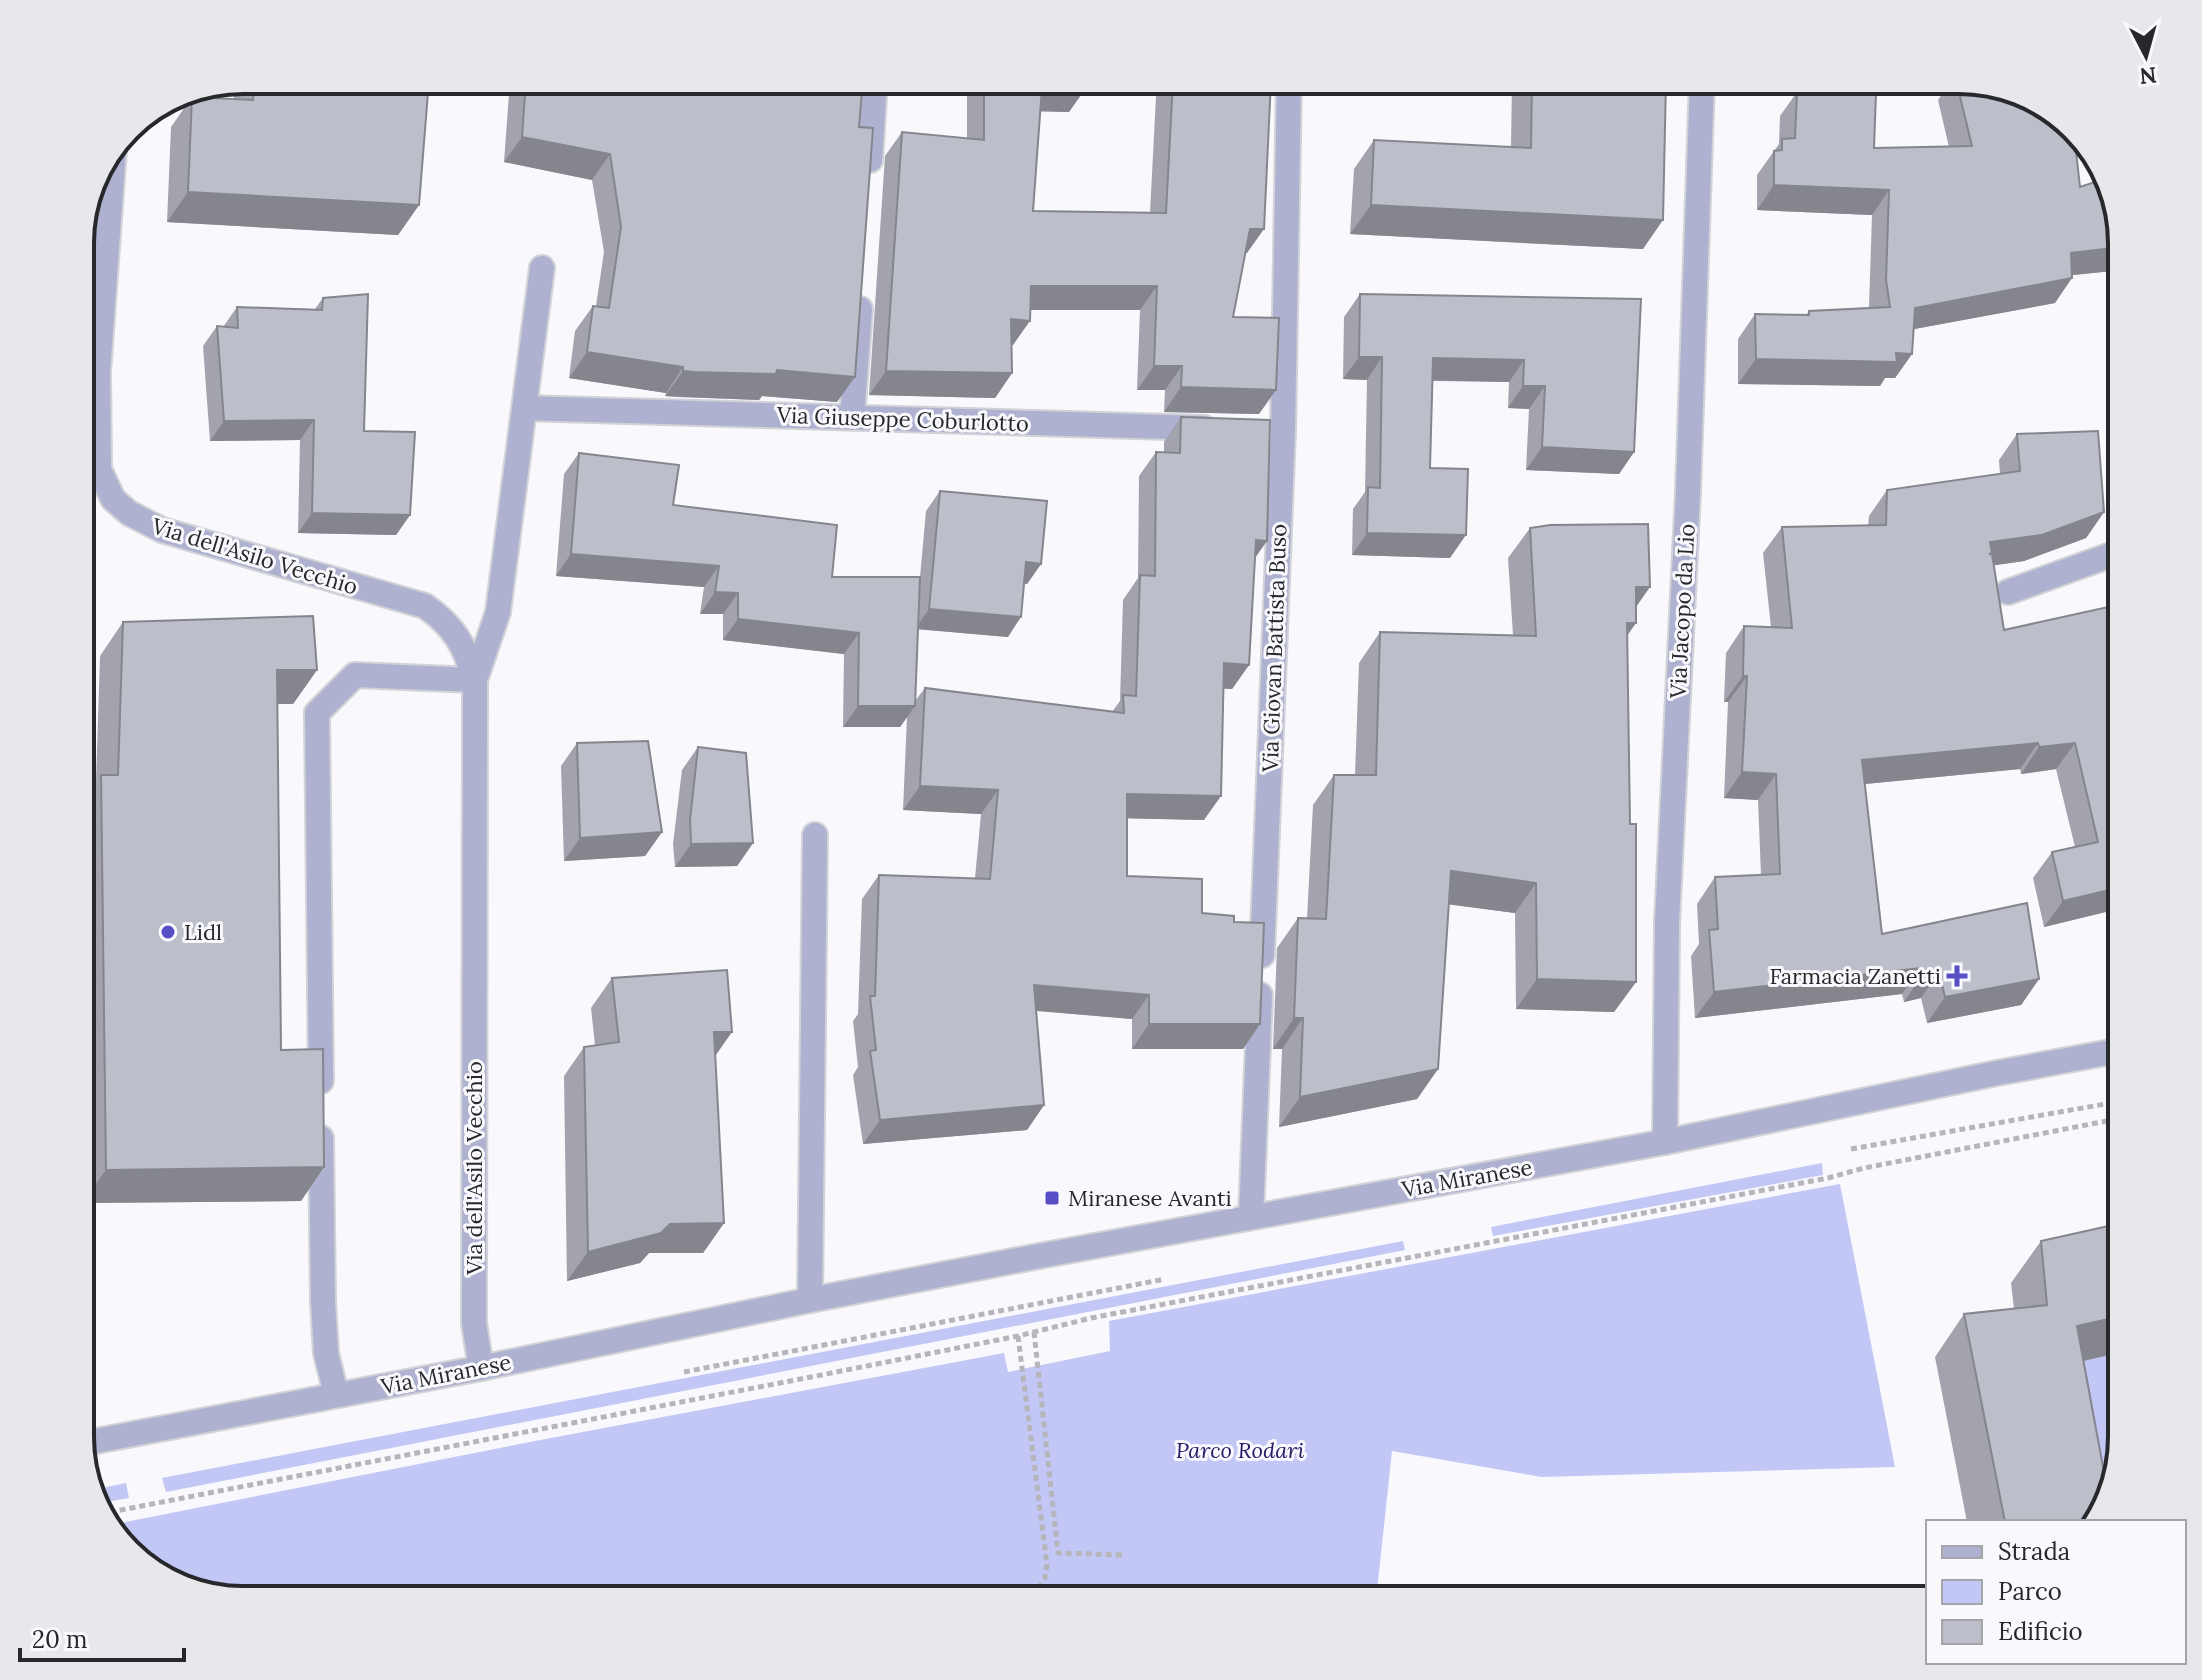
<svg xmlns="http://www.w3.org/2000/svg" width="2202" height="1680" viewBox="0 0 2202 1680" font-family="Lora,serif">
<style>
.green{fill:#c3c7f6}
.lines{fill:none;stroke-linecap:round;stroke-linejoin:round}
.service-casing{stroke:#d2d3d7;stroke-width:28}
.minor-casing{stroke:#d2d3d7;stroke-width:28}
.tertiary-casing{stroke:#d2d3d7;stroke-width:28}
.path{stroke:#b5b5ba;stroke-width:5;stroke-dasharray:6 4;stroke-linecap:butt}
.service{stroke:#aeb1cf;stroke-width:24}
.minor{stroke:#aeb1cf;stroke-width:24}
.tertiary{stroke:#aeb1cf;stroke-width:24}
.wall{fill:#a2a3ad;fill-rule:evenodd}
.shaded-wall{fill:#84858d}
.building{fill:#bcbec9;stroke:#84858d;stroke-width:2}
.poi-dot{fill:#574ec6;stroke:#f8f8fd;stroke-width:3}
.labels{text-anchor:middle;stroke-width:6;stroke-linejoin:round;paint-order:stroke}
.street-label{font-size:22px;fill:#27282c;stroke:#f8f8fd}
.poi-label{font-size:22px;fill:#27282c;stroke:#f8f8fd;text-anchor:start}
.park-label{font-size:22px;font-style:italic;fill:#251b67;stroke:#f8f8fd}
.rim{fill:none;stroke:#27282c;stroke-width:4}
</style>
<rect width="100%" height="100%" fill="#f8f8fd"/>
<path class="green" d="M 1822,1163 L 1823,1175 L 1493,1236 L 1491,1227 Z
M 1840,1184 L 1895,1467 L 1542,1477 L 1392,1451 L 1376,1600 L 243,1600 L 143,1566 L 110,1525 L 535,1441 L 1004,1353 L 1008,1372 L 1110,1351 L 1109,1321 Z
M 1403,1241 L 1405,1250 L 166,1492 L 162,1478 Z
M 2122,1339 L 2122,1437 L 2093,1522 L 2042,1357 Z
M 126,1483 L 129,1498 L 96,1504 L 92,1490 Z"/>
<g class="lines">
<g class="service-casing">
<path id="service" d="M 321,1081 L 317,713 L 355,675 L 475,680
M 321,1138 L 323,1302 L 326,1353 L 336,1394"/>
</g>
<g class="minor-casing">
<path id="minor" d="M 114,149 L 98,372 L 99,469 L 113,499 L 129,513 L 162,530 L 425,606 C 455,627 465,646 475,680 L 474,1323 L 481,1368
M 870,160 L 875,80
M 524,408 L 1204,428
M 852,418 L 860,309
M 2008,592 L 2122,551
M 475,680 L 498,612 L 542,268
M 1262,955 L 1283,430 L 1289,80
M 1665,1142 L 1667,922 L 1688,492 L 1702,80
M 1251,1217 L 1260,995
M 810,1300 L 815,835"/>
</g>
<g class="tertiary-casing">
<path id="tertiary" d="M 80,1444 L 481,1368 L 810,1300 L 1034,1257 L 1665,1142 L 1997,1073 L 2122,1050"/>
</g>
<path class="path" d="M 1851,1149 L 2122,1101
M 1034,1332 L 1058,1553 L 1123,1555
M 1018,1336 L 1047,1565 L 1045,1578 L 1031,1600
M 684,1372 L 1165,1279
M 100,1514 L 811,1377 L 1018,1336 L 1091,1318 L 1828,1178 L 1864,1168 L 2122,1118"/>
<use href="#service" class="service"/>
<use href="#minor" class="minor"/>
<use href="#tertiary" class="tertiary"/>
</g>
<path class="wall" d="M 243,80 L 429,80 L 419,205 L 398,235 L 167,222 L 171,127 L 192,97 L 234,99 L 235,82 Z
M 510,80 L 863,80 L 837,402 L 762,396 L 759,400 L 676,397 L 665,396 L 666,393 L 569,378 L 575,331 L 593,306 L 596,306 L 604,252 L 592,180 L 504,162 Z
M 967,80 L 1282,80 L 1270,96 L 1247,253 L 1245,253 L 1233,317 L 1259,414 L 1164,412 L 1165,390 L 1137,390 L 1140,310 L 1030,310 L 1013,345 L 1011,345 L 1012,373 L 995,398 L 869,395 L 885,156 L 902,132 L 967,138 ZM 1083,92 L 1156,96 L 1150,213 L 1033,211 L 1040,111 L 1069,112 Z
M 1512,80 L 1666,80 L 1643,249 L 1350,234 L 1354,169 L 1374,140 L 1511,147 Z
M 1952,80 L 1959,80 L 2080,187 L 2122,243 L 2122,270 L 2072,275 L 2055,303 L 1914,329 L 1912,354 L 1895,378 L 1885,378 L 1880,386 L 1738,384 L 1738,339 L 1755,314 L 1806,315 L 1809,311 L 1869,308 L 1872,215 L 1757,210 L 1757,175 L 1779,144 L 1780,116 L 1797,92 L 1874,148 L 1949,147 L 1938,100 Z
M 1360,294 L 1641,299 L 1634,452 L 1619,474 L 1526,470 L 1529,409 L 1508,408 L 1509,382 L 1433,381 L 1430,468 L 1450,558 L 1352,555 L 1353,509 L 1365,492 L 1367,380 L 1343,379 L 1344,317 Z
M 323,298 L 364,431 L 410,515 L 396,535 L 298,533 L 300,440 L 210,441 L 203,346 L 217,326 L 223,327 L 237,307 L 315,309 Z
M 1181,417 L 1255,558 L 1249,665 L 1232,689 L 1224,688 L 1204,820 L 1127,818 L 1127,876 L 1202,913 L 1234,922 L 1260,1024 L 1243,1049 L 1132,1049 L 1132,1019 L 1036,1011 L 1044,1105 L 1027,1130 L 863,1144 L 853,1075 L 858,1067 L 853,1021 L 858,1014 L 862,899 L 879,875 L 975,878 L 981,814 L 903,810 L 907,717 L 900,727 L 843,727 L 844,654 L 723,640 L 723,614 L 700,614 L 704,587 L 556,576 L 564,474 L 579,453 L 673,505 L 832,577 L 920,577 L 926,511 L 940,491 L 1041,564 L 1027,584 L 1024,583 L 1008,637 L 918,629 L 915,701 L 925,688 L 1112,712 L 1120,701 L 1123,600 L 1138,578 L 1139,476 L 1156,452 L 1164,452 L 1164,442 Z
M 2017,434 L 2104,512 L 2086,538 L 2024,561 L 1994,565 L 2004,630 L 2120,714 L 2117,719 L 2122,740 L 2122,908 L 2044,927 L 2033,878 L 2052,852 L 2075,847 L 2056,769 L 2021,774 L 2020,769 L 1865,784 L 1882,934 L 2039,979 L 2021,1005 L 1927,1023 L 1921,998 L 1904,1002 L 1902,994 L 1695,1018 L 1691,956 L 1699,944 L 1697,904 L 1715,877 L 1761,875 L 1758,800 L 1724,798 L 1728,702 L 1724,702 L 1726,653 L 1744,626 L 1771,627 L 1763,553 L 1782,527 L 1868,526 L 1869,516 L 1887,490 L 2000,474 L 1999,460 Z
M 1530,528 L 1636,607 L 1627,636 L 1630,824 L 1636,982 L 1614,1012 L 1516,1009 L 1515,913 L 1449,904 L 1438,1069 L 1417,1099 L 1279,1127 L 1282,1049 L 1273,1049 L 1277,948 L 1298,918 L 1307,918 L 1313,805 L 1334,775 L 1355,775 L 1359,663 L 1380,632 L 1513,635 L 1508,558 Z
M 123,622 L 317,670 L 293,704 L 277,704 L 281,1050 L 324,1167 L 301,1201 L 82,1203 L 80,1056 L 80,804 L 96,782 L 100,656 Z
M 577,743 L 662,832 L 645,856 L 564,861 L 561,766 Z
M 698,747 L 753,843 L 737,866 L 675,867 L 673,844 L 682,770 Z
M 612,978 L 715,1056 L 724,1223 L 703,1253 L 649,1253 L 640,1263 L 567,1281 L 564,1076 L 584,1047 L 595,1045 L 591,1008 Z
M 2122,1223 L 2122,1352 L 2084,1361 L 2093,1522 L 1967,1522 L 1935,1357 L 1964,1314 L 2014,1309 L 2011,1283 L 2041,1241 Z"/>
<path class="shaded-wall" d="M 1078,80 L 1167,80 L 1156,96 L 1083,92 L 1069,112 L 1025,111 L 1042,87 Z
M 1268,80 L 1282,80 L 1267,101 Z
M 522,137 L 610,154 L 592,180 L 504,162 Z
M 1774,185 L 1889,190 L 1872,215 L 1757,210 Z
M 188,192 L 419,205 L 398,235 L 167,222 Z
M 1371,205 L 1663,220 L 1643,249 L 1350,234 Z
M 1250,229 L 1264,229 L 1247,253 L 1233,253 Z
M 2122,247 L 2122,270 L 2054,277 L 2071,253 Z
M 2072,278 L 2055,303 L 1898,332 L 1915,308 Z
M 1031,286 L 1157,286 L 1140,310 L 1014,310 Z
M 1011,319 L 1030,321 L 1013,345 L 994,343 Z
M 587,352 L 683,367 L 666,393 L 569,378 Z
M 1896,353 L 1912,354 L 1895,378 L 1885,378 L 1880,386 L 1738,384 L 1756,359 Z
M 1359,357 L 1382,357 L 1367,380 L 1343,379 Z
M 1433,358 L 1524,360 L 1509,382 L 1418,380 Z
M 1154,366 L 1182,366 L 1165,390 L 1137,390 Z
M 777,370 L 855,377 L 837,402 L 762,396 L 759,400 L 665,396 L 683,371 Z
M 886,371 L 1012,373 L 995,398 L 869,395 Z
M 1523,386 L 1545,386 L 1529,409 L 1508,408 Z
M 1181,387 L 1276,390 L 1259,414 L 1164,412 Z
M 314,420 L 300,440 L 210,441 L 224,421 Z
M 1542,447 L 1634,452 L 1619,474 L 1526,470 Z
M 2104,512 L 2086,538 L 2024,561 L 1983,567 L 1990,542 Z
M 312,513 L 410,515 L 396,535 L 298,533 Z
M 1367,533 L 1466,535 L 1450,558 L 1352,555 Z
M 1256,540 L 1267,541 L 1250,565 Z
M 571,554 L 719,566 L 704,587 L 556,576 Z
M 1026,562 L 1041,564 L 1027,584 L 1012,581 Z
M 1636,587 L 1650,587 L 1629,617 Z
M 715,592 L 738,593 L 723,614 L 700,614 Z
M 929,609 L 1021,617 L 1008,637 L 915,629 Z
M 738,619 L 859,633 L 844,654 L 723,640 Z
M 1627,623 L 1636,623 L 1615,653 Z
M 1224,663 L 1249,665 L 1232,689 L 1207,688 Z
M 277,670 L 317,670 L 293,704 L 254,704 Z
M 1743,676 L 1747,676 L 1728,702 L 1724,702 Z
M 2122,690 L 2122,714 L 2096,717 L 2115,691 Z
M 858,706 L 915,706 L 900,727 L 843,727 Z
M 2038,743 L 2020,769 L 1844,786 L 1862,760 Z
M 2075,743 L 2056,769 L 2021,774 L 2039,747 Z
M 1742,772 L 1776,774 L 1758,800 L 1724,798 Z
M 920,786 L 998,790 L 981,814 L 903,810 Z
M 1127,794 L 1221,796 L 1204,820 L 1110,818 Z
M 662,832 L 645,856 L 564,861 L 580,838 Z
M 753,843 L 737,866 L 675,867 L 691,844 Z
M 1451,871 L 1536,883 L 1515,913 L 1430,902 Z
M 2122,887 L 2122,908 L 2044,927 L 2063,901 Z
M 1920,968 L 1902,994 L 1695,1018 L 1714,992 Z
M 1939,972 L 1921,998 L 1904,1002 L 1922,975 Z
M 1537,979 L 1636,982 L 1614,1012 L 1516,1009 Z
M 2039,979 L 2021,1005 L 1927,1023 L 1945,997 Z
M 1034,985 L 1149,995 L 1132,1019 L 1017,1009 Z
M 1294,1018 L 1303,1018 L 1282,1049 L 1273,1049 Z
M 1149,1024 L 1260,1024 L 1243,1049 L 1132,1049 Z
M 714,1032 L 732,1032 L 711,1062 Z
M 1438,1069 L 1417,1099 L 1279,1127 L 1300,1097 Z
M 1044,1105 L 1027,1130 L 863,1144 L 880,1120 Z
M 324,1167 L 301,1201 L 82,1203 L 106,1170 Z
M 724,1223 L 703,1253 L 649,1253 L 640,1263 L 567,1281 L 588,1252 L 670,1224 Z
M 2122,1316 L 2122,1352 L 2047,1369 L 2077,1326 Z
M 2099,1504 L 2093,1522 L 2091,1507 Z"/>
<path class="building" d="M 255,80 L 429,80 L 419,205 L 188,192 L 192,97 L 253,100 Z
M 526,80 L 863,80 L 859,127 L 873,128 L 855,377 L 777,370 L 776,374 L 694,372 L 683,371 L 683,367 L 587,352 L 593,306 L 609,308 L 621,227 L 610,154 L 522,137 Z
M 984,80 L 1086,80 L 1086,88 L 1042,87 L 1033,211 L 1166,213 L 1173,80 L 1271,80 L 1264,229 L 1250,229 L 1233,317 L 1279,318 L 1276,390 L 1181,387 L 1182,366 L 1154,366 L 1157,286 L 1031,286 L 1030,321 L 1011,319 L 1012,373 L 886,371 L 902,132 L 984,140 Z
M 1532,80 L 1666,80 L 1663,220 L 1371,205 L 1374,140 L 1531,148 Z
M 1956,80 L 2058,114 L 2074,133 L 2080,187 L 2107,178 L 2122,247 L 2071,253 L 2072,278 L 1915,308 L 1912,354 L 1896,353 L 1897,362 L 1756,359 L 1755,314 L 1809,315 L 1809,311 L 1890,307 L 1886,280 L 1889,190 L 1774,185 L 1774,151 L 1782,150 L 1782,139 L 1795,138 L 1797,92 L 1876,93 L 1874,148 L 1972,146 Z
M 368,294 L 364,431 L 415,432 L 410,515 L 312,513 L 314,420 L 224,421 L 217,326 L 238,328 L 237,307 L 322,310 L 323,298 Z
M 1360,294 L 1641,299 L 1634,452 L 1542,447 L 1545,386 L 1523,386 L 1524,360 L 1433,358 L 1430,468 L 1468,469 L 1466,535 L 1367,533 L 1368,487 L 1380,488 L 1382,357 L 1359,357 Z
M 1181,417 L 1270,420 L 1267,541 L 1256,540 L 1249,665 L 1224,663 L 1221,796 L 1127,794 L 1127,876 L 1202,879 L 1202,913 L 1234,916 L 1234,922 L 1264,923 L 1260,1024 L 1149,1024 L 1149,995 L 1034,985 L 1044,1105 L 880,1120 L 870,1051 L 876,1050 L 870,996 L 875,996 L 879,875 L 990,879 L 998,790 L 920,786 L 925,688 L 1124,713 L 1123,695 L 1136,696 L 1140,575 L 1155,576 L 1156,452 L 1180,453 Z
M 2098,431 L 2104,512 L 2042,535 L 1990,542 L 1992,553 L 1989,554 L 1992,554 L 2004,630 L 2122,604 L 2122,690 L 2115,691 L 2120,715 L 2117,716 L 2122,740 L 2122,887 L 2063,901 L 2052,852 L 2098,842 L 2075,743 L 2039,747 L 2038,743 L 1862,760 L 1882,934 L 2027,903 L 2039,979 L 1945,997 L 1939,972 L 1922,975 L 1920,968 L 1714,992 L 1709,930 L 1718,929 L 1715,877 L 1780,874 L 1776,774 L 1742,772 L 1747,676 L 1743,676 L 1744,626 L 1792,628 L 1782,527 L 1886,525 L 1887,490 L 2020,471 L 2017,434 Z
M 579,453 L 679,465 L 673,505 L 837,525 L 832,577 L 920,577 L 915,706 L 858,706 L 859,633 L 738,619 L 738,593 L 715,592 L 719,566 L 571,554 Z
M 940,491 L 1047,501 L 1041,564 L 1026,562 L 1021,617 L 929,609 Z
M 1648,524 L 1650,587 L 1636,587 L 1636,623 L 1627,623 L 1630,824 L 1636,824 L 1636,982 L 1537,979 L 1536,883 L 1451,871 L 1438,1069 L 1300,1097 L 1303,1018 L 1294,1018 L 1298,918 L 1326,919 L 1334,775 L 1376,775 L 1380,632 L 1536,636 L 1530,528 L 1550,525 Z
M 313,616 L 317,670 L 277,670 L 281,1050 L 323,1049 L 324,1167 L 106,1170 L 101,775 L 118,775 L 123,622 Z
M 648,741 L 662,832 L 580,838 L 577,743 Z
M 698,747 L 746,753 L 753,843 L 691,844 L 690,820 Z
M 727,970 L 732,1032 L 714,1032 L 724,1223 L 670,1224 L 661,1233 L 588,1252 L 584,1047 L 619,1042 L 612,978 Z
M 2122,1223 L 2122,1316 L 2077,1326 L 2106,1483 L 2099,1504 L 2091,1507 L 2093,1522 L 2005,1522 L 1964,1314 L 2047,1305 L 2041,1241 Z"/>
<g class="poi-dot">
<circle cx="168" cy="932" r="8"/>
<path d="M1953 964h8v8h8v8h-8v8h-8v-8h-8v-8h8z"/>
<rect x="1044" y="1190" width="16" height="16" rx="4"/>
</g>
<g class="labels">
<g class="street-label">
<text transform="translate(903 419) rotate(2)" y="8">Via Giuseppe Coburlotto</text>
<text transform="translate(255 556) rotate(17)" y="8">Via dell'Asilo Vecchio</text>
<text transform="translate(1682 611) rotate(-87)" y="8">Via Jacopo da Lio</text>
<text transform="translate(1274 648) rotate(-88)" y="8">Via Giovan Battista Buso</text>
<text transform="translate(474 1168) rotate(-90)" y="8">Via dell'Asilo Vecchio</text>
<text transform="translate(1467 1178) rotate(-10)" y="8">Via Miranese</text>
<text transform="translate(446 1374) rotate(-11)" y="8">Via Miranese</text>
</g>
<g class="poi-label">
<text x="184" y="940">Lidl</text>
<text x="1941" y="984" text-anchor="end">Farmacia Zanetti</text>
<text x="1068" y="1206">Miranese Avanti</text>
</g>
<g class="park-label">
<text x="1240" y="1458">Parco Rodari</text>
</g>
</g>
<path d="M0 0H2202V1680H0ZM243 94H1959A149 149 0 0 1 2108 243V1437A149 149 0 0 1 1959 1586H243A149 149 0 0 1 94 1437V243A149 149 0 0 1 243 94Z" fill="#e7e7ec" fill-rule="evenodd"/>
<path class="rim" d="M243 94H1959A149 149 0 0 1 2108 243V1437A149 149 0 0 1 1959 1586H243A149 149 0 0 1 94 1437V243A149 149 0 0 1 243 94Z"/>
<rect x="1926" y="1520" width="260" height="144" fill="#f8f8fd" stroke="#a4a5a9" stroke-width="2"/>
<rect x="1942" y="1546" width="40" height="12" fill="#aeb1cf" stroke="#a4a5a9" stroke-width="2"/>
<text x="1998" y="1560" font-size="24" fill="#27282c">Strada</text>
<rect x="1942" y="1580" width="40" height="24" fill="#c3c7f6" stroke="#a4a5a9" stroke-width="2"/>
<text x="1998" y="1600" font-size="24" fill="#27282c">Parco</text>
<rect x="1942" y="1620" width="40" height="24" fill="#bcbec9" stroke="#a4a5a9" stroke-width="2"/>
<text x="1998" y="1640" font-size="24" fill="#27282c">Edificio</text>
<g transform="translate(2146 56) rotate(174)" stroke="#f8f8fd" stroke-width="6" paint-order="stroke">
<path d="M0-6L14 30L0 20L-14 30Z" fill="#27282c"/>
<text y="-12" font-size="22" font-weight="bold" text-anchor="middle" fill="#27282c">N</text>
</g>
<path d="M20 1648v12h164v-12" fill="none" stroke="#27282c" stroke-width="4"/>
<text x="32" y="1648" font-size="24" fill="#27282c" stroke="#f8f8fd" stroke-width="6" paint-order="stroke">20 m</text>
</svg>
